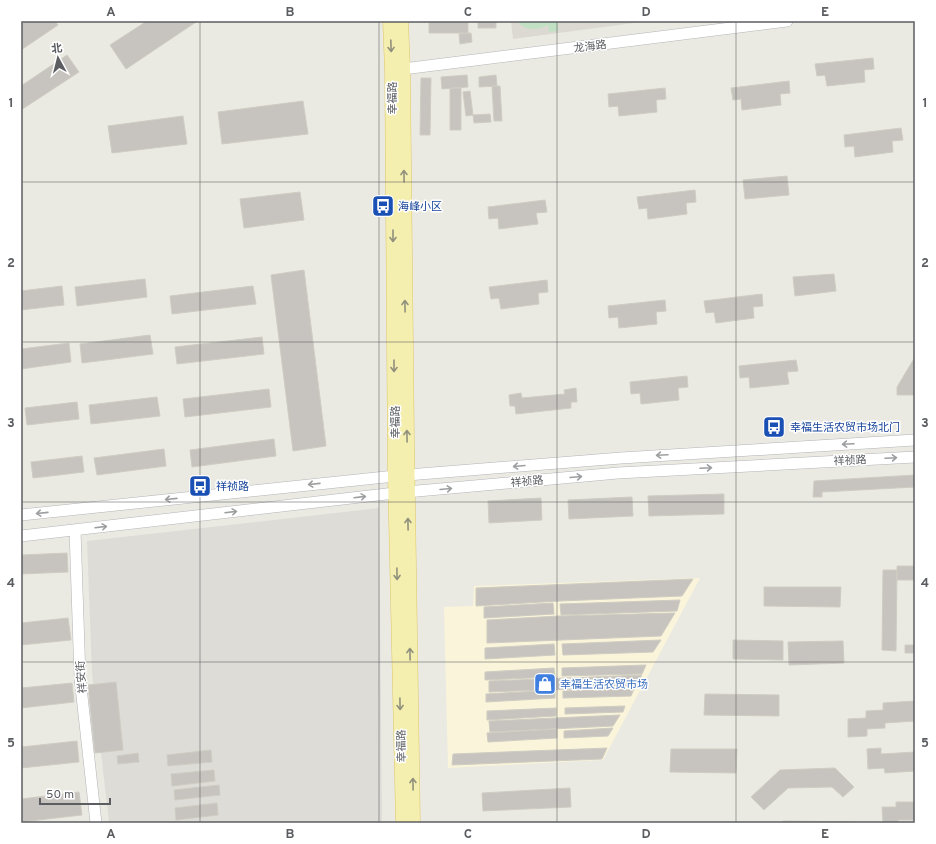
<svg xmlns="http://www.w3.org/2000/svg" width="936" height="844" viewBox="0 0 936 844" font-family="Overpass,'Noto Sans SC',sans-serif">
<style>
.commercial{fill:#f9f4da}
.industrial{fill:#dddcd7}
.education{fill:#dbd9d1}
.green{fill:#c2e0c4}
.building{fill:#c7c4bf;stroke:#cfccc2}
.lines{fill:none;stroke-linecap:round;stroke-linejoin:round}
.minor-casing{stroke:#b3b4b8;stroke-width:12}
.major-casing{stroke:#dec669;stroke-width:15}
.minor{stroke:#fff;stroke-width:11}
.major{stroke:#f4eeaf;stroke-width:14}
.oneway{stroke:#91907c}
.oneway2{stroke:#9d9ea0}
.grid{fill:none;stroke:#5b5d61;stroke-width:1;stroke-opacity:0.55}
.labels{text-anchor:middle;stroke-width:3;stroke-linejoin:round;paint-order:stroke}
.street-label{font-size:11px;fill:#5b5d61;stroke:#fff}
.transit-label{font-size:11px;fill:#164399;stroke:#fff;text-anchor:start}
.shop-label{font-size:11px;fill:#366cbe;stroke:#fff;text-anchor:start}
.neatline{fill:none;stroke:#5b5d61;stroke-width:1.5}
.grid-label{font-size:13px;text-anchor:middle;font-weight:bold;fill:#5b5d61}
</style>
<rect width="100%" height="100%" fill="#ebeae2"/>
<path class="commercial" d="M 700,578 L 603,760 L 448,768 L 444,607 L 473,606 L 474,586 Z"/>
<path class="industrial" d="M 379,508 L 382,823 L 109,823 L 92,673 L 87,541 Z"/>
<path class="education" d="M 511,21 L 649,21 L 513,39 Z"/>
<path class="green" d="M 517,21 L 558,21 L 558,31 L 549,32 L 548,25 C 537,31 525,31 517,21 Z"/>
<path class="building" d="M 24,21 L 55,21 L 58,25 L 21,50 L 21,23 Z
M 147,21 L 196,22 L 126,69 L 110,45 Z
M 478,21 L 496,21 L 496,28 L 478,28 Z
M 429,22 L 468,22 L 468,33 L 429,33 Z
M 471,33 L 472,42 L 460,44 L 459,34 Z
M 67,55 L 79,72 L 21,110 L 21,86 Z
M 873,58 L 874,69 L 864,70 L 865,82 L 827,86 L 825,75 L 817,76 L 815,64 Z
M 467,75 L 468,87 L 442,89 L 441,77 Z
M 496,75 L 497,86 L 479,87 L 479,77 Z
M 421,78 L 431,78 L 430,135 L 420,135 Z
M 789,81 L 790,93 L 780,94 L 781,105 L 742,110 L 741,99 L 733,100 L 731,88 Z
M 492,86 L 500,86 L 502,121 L 494,121 Z
M 450,88 L 461,88 L 461,130 L 450,130 Z
M 665,88 L 666,99 L 656,100 L 657,112 L 619,116 L 618,106 L 609,107 L 608,94 Z
M 470,91 L 473,115 L 466,116 L 463,92 Z
M 303,101 L 308,134 L 222,144 L 218,112 Z
M 490,114 L 491,122 L 474,123 L 473,115 Z
M 183,116 L 187,144 L 112,153 L 108,126 Z
M 901,128 L 903,140 L 892,141 L 893,152 L 855,157 L 854,146 L 845,147 L 844,135 Z
M 787,176 L 789,195 L 745,199 L 743,180 Z
M 695,190 L 696,202 L 686,203 L 687,214 L 648,219 L 647,208 L 639,209 L 637,197 Z
M 300,192 L 304,220 L 244,228 L 240,199 Z
M 545,200 L 547,212 L 536,213 L 538,224 L 499,229 L 498,218 L 489,219 L 488,207 Z
M 304,270 L 326,446 L 293,451 L 271,275 Z
M 834,274 L 836,291 L 795,296 L 793,277 Z
M 145,279 L 147,297 L 77,306 L 75,287 Z
M 547,280 L 548,292 L 538,293 L 539,304 L 501,309 L 499,298 L 491,299 L 489,287 Z
M 62,286 L 64,305 L 21,310 L 21,291 Z
M 253,286 L 256,304 L 172,314 L 170,296 Z
M 762,294 L 763,306 L 753,307 L 754,318 L 716,323 L 714,312 L 706,313 L 704,301 Z
M 665,300 L 666,311 L 656,312 L 657,324 L 619,328 L 618,317 L 609,318 L 608,306 Z
M 150,335 L 153,354 L 82,363 L 80,344 Z
M 262,337 L 264,354 L 177,364 L 175,347 Z
M 69,343 L 71,362 L 21,369 L 21,349 Z
M 915,357 L 915,395 L 897,395 L 897,387 Z
M 796,360 L 798,371 L 787,372 L 789,384 L 750,388 L 749,377 L 740,378 L 739,366 Z
M 687,376 L 688,387 L 678,388 L 679,400 L 641,404 L 640,393 L 631,394 L 630,382 Z
M 576,388 L 577,402 L 571,402 L 571,408 L 516,414 L 515,406 L 510,406 L 509,395 L 521,393 L 522,398 L 565,394 L 564,390 Z
M 269,389 L 271,407 L 185,417 L 183,399 Z
M 157,397 L 160,416 L 91,424 L 89,405 Z
M 77,402 L 79,419 L 27,425 L 25,408 Z
M 274,439 L 276,456 L 192,467 L 190,450 Z
M 164,449 L 166,466 L 97,475 L 94,458 Z
M 82,456 L 84,472 L 33,478 L 31,462 Z
M 915,475 L 915,487 L 822,492 L 822,497 L 813,497 L 814,481 Z
M 724,494 L 724,514 L 649,516 L 648,496 Z
M 632,497 L 633,516 L 569,519 L 568,500 Z
M 541,498 L 542,520 L 489,523 L 488,501 Z
M 67,553 L 68,572 L 21,574 L 21,555 Z
M 897,566 L 915,566 L 915,580 L 897,580 Z
M 883,570 L 897,570 L 896,651 L 882,650 Z
M 693,579 L 682,596 L 560,601 L 476,606 L 476,588 Z
M 764,587 L 841,587 L 840,607 L 764,606 Z
M 680,600 L 677,611 L 561,615 L 560,604 Z
M 553,603 L 554,614 L 484,618 L 484,607 Z
M 675,613 L 661,636 L 487,643 L 487,620 L 559,616 Z
M 68,618 L 71,640 L 21,645 L 21,623 Z
M 661,640 L 653,652 L 563,655 L 562,644 Z
M 733,640 L 783,641 L 783,660 L 733,659 Z
M 843,641 L 844,663 L 789,665 L 788,642 Z
M 554,644 L 555,655 L 485,659 L 485,648 Z
M 905,645 L 915,645 L 915,653 L 905,653 Z
M 646,665 L 642,674 L 562,676 L 562,668 Z
M 554,668 L 555,677 L 485,680 L 485,672 Z
M 642,675 L 634,687 L 489,692 L 489,681 Z
M 116,682 L 123,750 L 95,753 L 88,685 Z
M 72,683 L 74,702 L 21,708 L 21,688 Z
M 634,689 L 631,696 L 563,698 L 563,691 Z
M 555,690 L 555,698 L 486,702 L 486,694 Z
M 705,694 L 779,695 L 779,716 L 704,715 Z
M 915,701 L 915,721 L 885,723 L 885,728 L 867,729 L 867,736 L 848,737 L 848,719 L 866,718 L 866,711 L 883,710 L 883,703 Z
M 625,706 L 623,712 L 565,714 L 565,708 Z
M 556,708 L 556,716 L 487,720 L 487,711 Z
M 620,715 L 613,726 L 490,732 L 489,721 Z
M 613,728 L 608,736 L 564,738 L 564,731 Z
M 557,729 L 557,738 L 488,742 L 487,733 Z
M 77,741 L 79,762 L 21,768 L 21,747 Z
M 607,748 L 602,759 L 452,765 L 453,754 Z
M 881,748 L 881,754 L 915,752 L 915,771 L 885,773 L 884,768 L 868,769 L 867,749 Z
M 671,749 L 737,749 L 736,773 L 670,772 Z
M 211,750 L 212,762 L 168,766 L 167,755 Z
M 138,753 L 139,762 L 118,764 L 117,756 Z
M 835,768 L 854,787 L 843,797 L 832,787 L 788,788 L 764,810 L 751,797 L 780,770 Z
M 214,770 L 215,781 L 172,786 L 171,774 Z
M 219,785 L 220,795 L 175,800 L 174,790 Z
M 570,788 L 571,807 L 483,811 L 482,793 Z
M 79,792 L 82,815 L 21,822 L 21,799 Z
M 896,802 L 915,802 L 915,820 L 898,820 L 898,823 L 883,823 L 882,807 L 896,807 Z
M 217,803 L 218,815 L 176,820 L 175,808 Z
M 783,821 L 856,822 L 856,823 L 783,823 Z"/>
<g class="lines">
<g class="minor-casing">
<path id="minor" d="M 395,70 L 787,21
M 21,515 L 395,476 L 621,458 L 915,440
M 75,530 L 80,678 L 96,823
M 21,536 L 395,493 L 618,473 L 915,457"/>
</g>
<g class="major-casing">
<path id="major" d="M 390,21 L 392,71 L 395,476 L 403,823
M 401,21 L 403,69 L 407,439 L 413,823"/>
</g>
<use href="#minor" class="minor"/>
<use href="#major" class="major"/>
</g>
<defs><path id="oneway-shaft" d="M-6 0H5M1.5-3L5.5 0L1.5 3" fill="none" stroke-width="1.6" stroke-linecap="round" stroke-linejoin="round"/></defs>
<g class="oneway">
<use href="#oneway-shaft" transform="translate(391 46) rotate(88)"/>
<use href="#oneway-shaft" transform="translate(404 176) rotate(-91)"/>
<use href="#oneway-shaft" transform="translate(393 236) rotate(90)"/>
<use href="#oneway-shaft" transform="translate(405 306) rotate(-91)"/>
<use href="#oneway-shaft" transform="translate(394 366) rotate(90)"/>
<use href="#oneway-shaft" transform="translate(407 436) rotate(-91)"/>
<use href="#oneway-shaft" transform="translate(408 524) rotate(-91)"/>
<use href="#oneway-shaft" transform="translate(397 574) rotate(89)"/>
<use href="#oneway-shaft" transform="translate(410 654) rotate(-91)"/>
<use href="#oneway-shaft" transform="translate(400 704) rotate(89)"/>
<use href="#oneway-shaft" transform="translate(413 784) rotate(-91)"/>
</g>
<g class="oneway2">
<use href="#oneway-shaft" transform="translate(848 444) rotate(177)"/>
<use href="#oneway-shaft" transform="translate(662 455) rotate(177)"/>
<use href="#oneway-shaft" transform="translate(891 458) rotate(-3)"/>
<use href="#oneway-shaft" transform="translate(519 466) rotate(175)"/>
<use href="#oneway-shaft" transform="translate(706 468) rotate(-3)"/>
<use href="#oneway-shaft" transform="translate(576 477) rotate(-5)"/>
<use href="#oneway-shaft" transform="translate(314 484) rotate(174)"/>
<use href="#oneway-shaft" transform="translate(446 489) rotate(-5)"/>
<use href="#oneway-shaft" transform="translate(360 497) rotate(-7)"/>
<use href="#oneway-shaft" transform="translate(171 499) rotate(174)"/>
<use href="#oneway-shaft" transform="translate(231 512) rotate(-7)"/>
<use href="#oneway-shaft" transform="translate(42 513) rotate(174)"/>
<use href="#oneway-shaft" transform="translate(101 527) rotate(-7)"/>
</g>
<path class="grid" d="M 200,21 L 200,823M 379,21 L 379,823M 557,21 L 557,823M 736,21 L 736,823M 21,182 L 915,182M 21,342 L 915,342M 21,502 L 915,502M 21,662 L 915,662"/>
<defs>
<g id="bus-square" transform="scale(1.15)"><rect x="-9" y="-9" width="18" height="18" rx="4" fill="#1a4fb4" stroke="#fff"/><path d="M-5-6H5V4H4V6H2V4H-2V6H-4V4H-5ZM-3.5-4V0h7V-4ZM-3.5 1.2v1.5H-2V1.2ZM2 1.2v1.5H3.5V1.2Z" fill="#fff"/></g>
<g id="shop-square" transform="scale(1.15)"><rect x="-9" y="-9" width="18" height="18" rx="4" fill="#3f7fe0" stroke="#fff"/><path d="M-5-2.5h2.3a2.7 3.5 0 0 1 5.4 0H5L5.5 6h-11ZM-1.5-2.5h3a1.5 2.3 0 0 0-3 0Z" fill="#fff"/></g>
</defs>
<g fill-rule="evenodd">
<use href="#bus-square" x="383" y="206"/>
<use href="#bus-square" x="774" y="427"/>
<use href="#bus-square" x="200" y="486"/>
<use href="#shop-square" x="545" y="684"/>
</g>
<g class="labels">
<g class="street-label">
<text transform="translate(590 46) rotate(-7)" y="4">龙海路</text>
<text transform="translate(392 98) rotate(-90)" y="4">幸福路</text>
<text transform="translate(395 422) rotate(-90)" y="4">幸福路</text>
<text transform="translate(850 460) rotate(-3)" y="4">祥祯路</text>
<text transform="translate(527 481) rotate(-5)" y="4">祥祯路</text>
<text transform="translate(81 677) rotate(-94)" y="4">祥安街</text>
<text transform="translate(401 746) rotate(-91)" y="4">幸福路</text>
</g>
<g class="transit-label">
<text x="398" y="210">海峰小区</text>
<text x="790" y="431">幸福生活农贸市场北门</text>
<text x="216" y="490">祥祯路</text>
</g>
<g class="shop-label">
<text x="560" y="688">幸福生活农贸市场</text>
</g>
</g>
<rect width="936" height="844" fill="none" stroke="#ffffff" stroke-width="44"/>
<g transform="translate(58 58) rotate(353)" stroke="#ffffff" stroke-width="3" paint-order="stroke">
<path d="M0-3L7 15L0 10L-7 15Z" fill="#5b5d61"/>
<text y="-6" font-size="11" font-weight="bold" text-anchor="middle" fill="#5b5d61">北</text>
</g>
<path d="M40 798v6h70v-6" fill="none" stroke="#5b5d61" stroke-width="2"/>
<text x="46" y="798" font-size="12" fill="#5b5d61" stroke="#ffffff" stroke-width="3" paint-order="stroke">50 m</text>
<rect x="22" y="22" width="892" height="800" class="neatline"/>
<g class="grid-label">
<text x="111" y="16">A</text>
<text x="290" y="16">B</text>
<text x="468" y="16">C</text>
<text x="646" y="16">D</text>
<text x="825" y="16">E</text>
<text x="11" y="107">1</text>
<text x="925" y="107">1</text>
<text x="11" y="267">2</text>
<text x="925" y="267">2</text>
<text x="11" y="427">3</text>
<text x="925" y="427">3</text>
<text x="11" y="587">4</text>
<text x="925" y="587">4</text>
<text x="11" y="747">5</text>
<text x="925" y="747">5</text>
<text x="111" y="838">A</text>
<text x="290" y="838">B</text>
<text x="468" y="838">C</text>
<text x="646" y="838">D</text>
<text x="825" y="838">E</text>
</g>
</svg>
